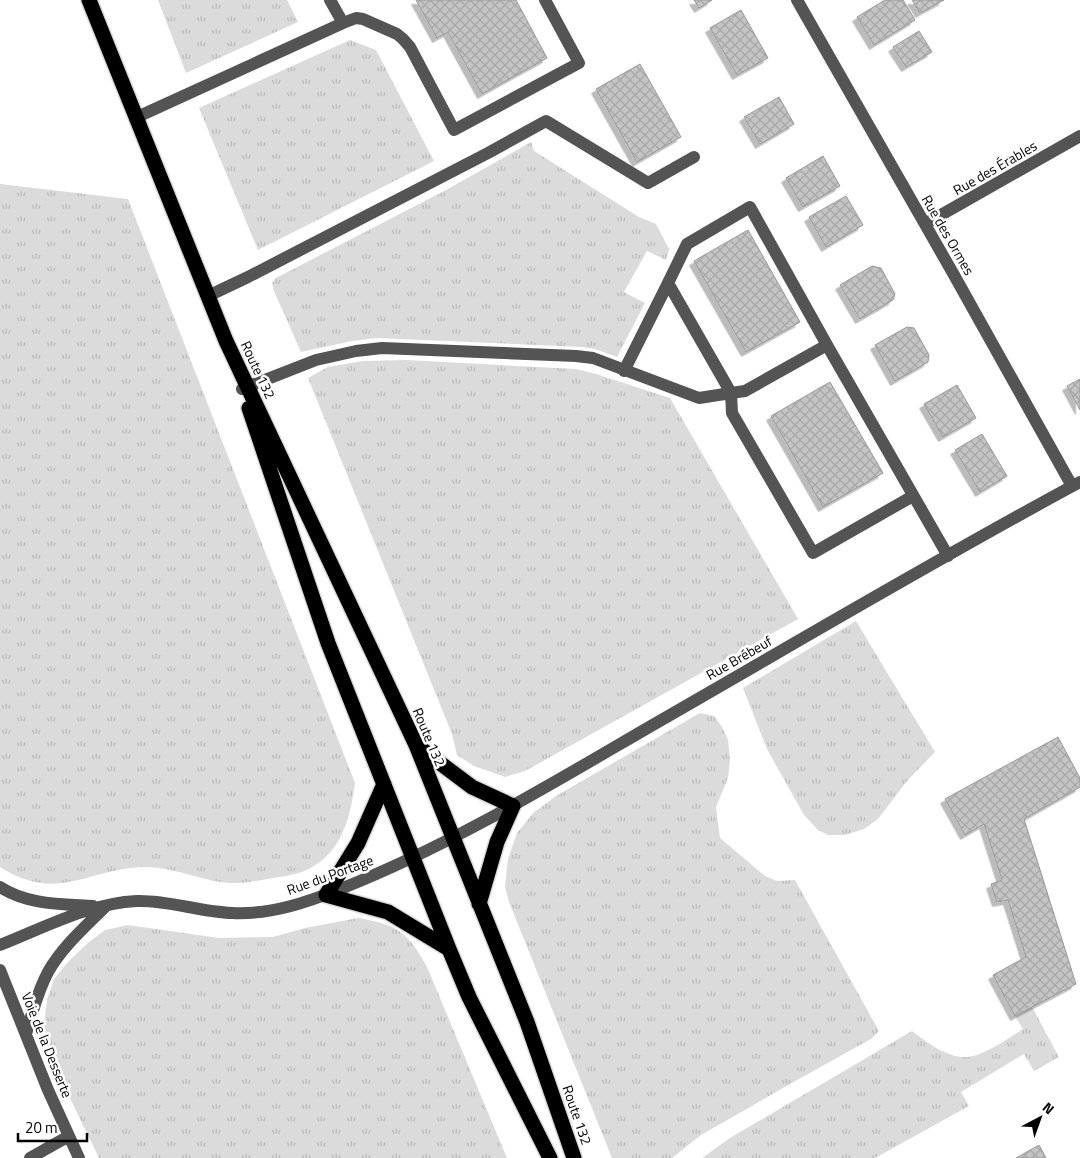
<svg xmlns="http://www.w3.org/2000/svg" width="1080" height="1158" viewBox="0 0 1080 1158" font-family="'Titillium Web',sans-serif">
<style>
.grass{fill:url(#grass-tufts)}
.building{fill:url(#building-cross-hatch);stroke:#989898;filter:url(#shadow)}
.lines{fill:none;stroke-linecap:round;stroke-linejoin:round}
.highway-casing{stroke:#dbdbdb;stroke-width:18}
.minor{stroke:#545454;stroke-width:12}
.highway{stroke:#000;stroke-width:15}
.labels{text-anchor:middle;stroke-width:5;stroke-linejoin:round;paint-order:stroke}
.street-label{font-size:14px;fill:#000;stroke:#fff}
</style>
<defs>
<pattern id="grass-tufts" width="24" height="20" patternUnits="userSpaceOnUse" patternTransform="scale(1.25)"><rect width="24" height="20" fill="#dbdbdb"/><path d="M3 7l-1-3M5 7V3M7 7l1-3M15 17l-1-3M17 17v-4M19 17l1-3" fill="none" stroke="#bababa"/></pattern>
<pattern id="building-cross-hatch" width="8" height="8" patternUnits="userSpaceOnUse" patternTransform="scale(1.25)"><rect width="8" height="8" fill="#c4c4c4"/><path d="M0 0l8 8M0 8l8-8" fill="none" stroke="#a7a7a7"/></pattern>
<filter id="shadow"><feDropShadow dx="-4.5" dy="4.5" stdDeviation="0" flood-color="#0004"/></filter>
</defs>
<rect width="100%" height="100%" fill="#fff"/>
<path class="grass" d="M 158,0 L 287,0 L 298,22 L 186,73 Z
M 350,40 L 376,50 L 434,161 L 258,250 L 199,108 Z
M 531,142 L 534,151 L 639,217 L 656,224 L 669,249 L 666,260 L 647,251 L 624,292 L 645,303 L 617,357 L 595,349 L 582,347 L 377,338 L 352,341 L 301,352 L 274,291 L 272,283 L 276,278 L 448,189 Z
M 0,184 L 128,199 L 355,783 C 350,819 341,857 302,872 C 293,875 282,877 273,878 C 256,881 237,885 220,882 C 195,878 168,866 142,867 C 85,870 57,903 0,867 Z
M 406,360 L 576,369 L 596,374 L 670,398 L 798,619 L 525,771 L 505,777 L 474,766 L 457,755 L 452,734 L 308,378 L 328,367 L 363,361 Z
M 856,621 L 935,752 L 907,781 L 878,819 L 864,829 L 845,835 L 828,835 L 818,830 L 804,815 L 767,749 L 743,688 Z
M 700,713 L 714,716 L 722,727 L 728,740 L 730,760 L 728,778 L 716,807 L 720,838 L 765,876 L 777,881 L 795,880 L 879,1031 L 871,1039 L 851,1050 L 783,1088 L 701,1135 L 672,1158 L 612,1158 L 509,902 L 505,887 L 508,859 L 517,833 L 533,813 L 556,796 Z
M 358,918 C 398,925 408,932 427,967 L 507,1158 L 99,1158 L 50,1057 L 44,1025 L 47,1000 L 54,979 L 68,962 L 89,942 L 105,930 L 128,925 L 219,938 L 273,937 L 305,928 Z
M 1032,1007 L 1059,1057 L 1034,1071 L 1024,1054 L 961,1092 L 969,1106 L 875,1158 L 702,1158 L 730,1138 L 912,1031 C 928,1043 947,1058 967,1057 C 984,1056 1009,1038 1023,1029 L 1015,1016 Z"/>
<path class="building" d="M 416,0 L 516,0 L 547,58 L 482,94 L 448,32 L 437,38 Z
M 694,0 L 712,0 L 699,8 Z
M 885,0 L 903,0 L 915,20 L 874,45 L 857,17 Z
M 912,0 L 944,0 L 920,13 Z
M 741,10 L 768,58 L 737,75 L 710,28 Z
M 919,31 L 932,52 L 906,67 L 893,47 Z
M 640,64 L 681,137 L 637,162 L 596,89 Z
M 779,97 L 794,124 L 760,144 L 744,117 Z
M 823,156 L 840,186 L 803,207 L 786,178 Z
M 846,196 L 863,225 L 826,247 L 809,217 Z
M 748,230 L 800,322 L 746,352 L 694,261 Z
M 872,266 L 881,268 L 895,294 L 893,300 L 860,319 L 840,285 Z
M 907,327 L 914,328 L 929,355 L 928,362 L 895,381 L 875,345 Z
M 1080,379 L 1080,410 L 1067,386 Z
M 830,382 L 883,473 L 823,507 L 771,416 Z
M 957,385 L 976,418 L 943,437 L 924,404 Z
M 982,434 L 1007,476 L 980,492 L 955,450 Z
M 1058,737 L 1080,778 L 1080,787 L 1024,819 L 1076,984 L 1015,1016 L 993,975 L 1026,957 L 1008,900 L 997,902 L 991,884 L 1002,880 L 984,824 L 965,835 L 945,799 Z
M 1039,1145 L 1046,1158 L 1016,1158 Z"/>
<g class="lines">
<g class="highway-casing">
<path id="highway" d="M 89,0 L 226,341 L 416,745 L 527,1022 L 574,1158
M 249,408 L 328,643 L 449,949 L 469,997 L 550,1158
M 416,745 L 472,787 L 513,806 L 497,842 L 479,904
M 384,784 L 358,843 L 326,895 L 388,912 L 449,949"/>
</g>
<path class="minor" d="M 330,0 L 343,23
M 797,0 L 954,275 L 1072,486
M 135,118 L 343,23 L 356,18 L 363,19 L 397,34 L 403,39 L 410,47 L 454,130 L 579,63 L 545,0
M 925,224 L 1080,136
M 668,283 L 687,244 L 750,207 L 827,345
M 208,296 L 248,277 L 488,153 L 546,121 L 648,183 L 694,157
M 242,389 L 316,360 L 356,351 L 382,348 L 576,356 L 593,358 L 699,398 L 731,393 L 668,283 L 624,371
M 913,496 L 813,553 L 732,413 L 731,393 L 745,391 L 827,345 L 948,556
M 0,887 C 27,905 62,904 93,906
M 0,945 C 43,928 90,903 137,901 C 169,900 200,912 232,913 C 271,915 308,902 343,888 C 451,845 551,784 651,726 C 794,644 935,560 1080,482
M 0,970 L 48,1090 L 79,1158
M 26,1034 C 32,1013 38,991 48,972 C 62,947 85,927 105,907
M 30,1158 L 69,1136"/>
<use href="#highway" class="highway"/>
</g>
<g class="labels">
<g class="street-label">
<text transform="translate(995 168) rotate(-30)" y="5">Rue des Érables</text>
<text transform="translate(948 235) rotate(60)" y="5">Rue des Ormes</text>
<text transform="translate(258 370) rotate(65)" y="5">Route 132</text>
<text transform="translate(739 658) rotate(-30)" y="5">Rue Brébeuf</text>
<text transform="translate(429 737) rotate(67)" y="5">Route 132</text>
<text transform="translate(330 875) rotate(-20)" y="5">Rue du Portage</text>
<text transform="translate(47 1045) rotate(68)" y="5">Voie de la Desserte</text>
<text transform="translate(577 1115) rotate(71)" y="5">Route 132</text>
</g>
</g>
<g transform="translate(1040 1118) rotate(41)" stroke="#ffffff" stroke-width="4" paint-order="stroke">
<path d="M0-4L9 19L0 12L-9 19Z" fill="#000000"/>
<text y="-8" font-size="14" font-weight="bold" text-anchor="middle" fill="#000000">N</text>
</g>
<path d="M18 1133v8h69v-8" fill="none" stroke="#000000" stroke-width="2.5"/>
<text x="25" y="1133" font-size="15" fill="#000000" stroke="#ffffff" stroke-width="4" paint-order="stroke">20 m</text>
</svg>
